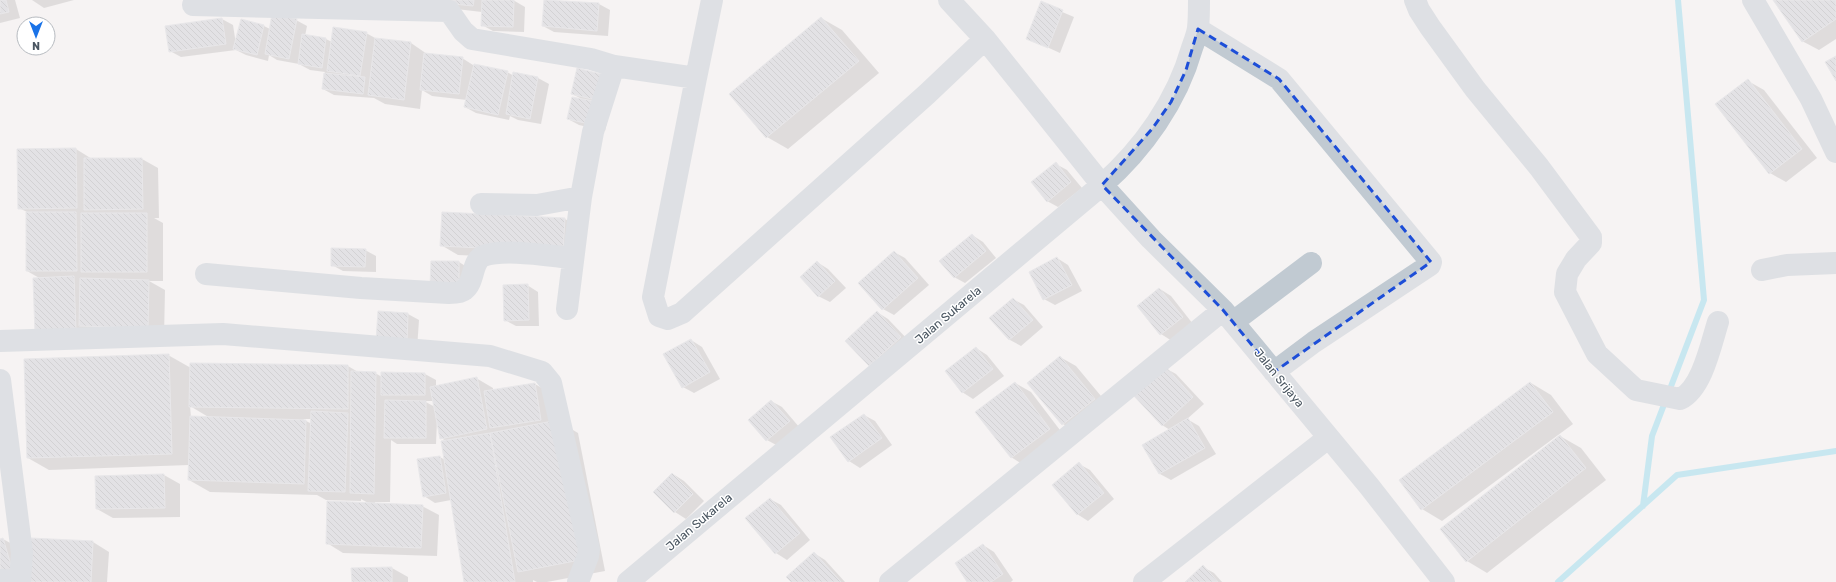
<svg xmlns="http://www.w3.org/2000/svg" width="1836" height="582" viewBox="0 0 1836 582" font-family="Rubik,sans-serif">
<style>
.shadow{fill:#0003;fill-rule:evenodd}
.lines{fill:none;stroke-linecap:round;stroke-linejoin:round}
.stream{stroke:#90daee;stroke-width:6}
.building{fill:url(#building-back-hatch);stroke:#d7d9de}
.minor{stroke:#c1cad2;stroke-width:22}
.marked{fill:none;stroke:#1d4ed8;stroke-width:3;stroke-dasharray:8 5;stroke-linejoin:round}
.labels{text-anchor:middle;stroke-width:3;stroke-linejoin:round;paint-order:stroke}
.street-label{font-size:12px;fill:#4a5661;stroke:#fff}
</style>
<defs>
<pattern id="building-back-hatch" width="6" height="6" patternUnits="userSpaceOnUse"><rect width="6" height="6" fill="#cdcfd5"/><path d="M-1 5l2 2M0 0l6 6M5-1l2 2" fill="none" stroke="#a8abb0"/></pattern>
</defs>
<rect width="100%" height="100%" fill="#f5f3f3"/>
<path class="shadow" d="M 0,0 L 15,0 L 20,18 L 0,23 Z
M 32,0 L 74,0 L 44,8 Z
M 445,0 L 513,0 L 525,7 L 524,32 L 493,31 L 482,25 L 482,12 L 456,9 Z
M 545,0 L 599,4 L 610,10 L 608,36 L 554,32 L 543,26 Z
M 1775,0 L 1836,0 L 1836,39 L 1819,50 L 1802,41 Z
M 1041,3 L 1074,17 L 1060,53 L 1027,38 Z
M 821,18 L 842,30 L 879,73 L 788,149 L 767,137 L 731,94 Z
M 222,19 L 233,25 L 236,44 L 264,26 L 270,29 L 296,20 L 307,26 L 305,36 L 326,39 L 332,42 L 366,33 L 377,39 L 411,43 L 427,54 L 462,58 L 473,65 L 507,72 L 514,76 L 538,78 L 549,84 L 541,124 L 518,120 L 510,116 L 509,120 L 476,113 L 465,107 L 467,100 L 432,96 L 422,90 L 420,109 L 385,104 L 374,98 L 334,95 L 323,89 L 325,72 L 310,70 L 299,64 L 277,60 L 269,55 L 268,61 L 246,55 L 236,50 L 181,57 L 170,51 Z
M 577,70 L 610,110 L 605,131 L 579,125 L 568,119 L 582,99 L 572,94 Z
M 1748,81 L 1764,90 L 1817,158 L 1786,182 L 1770,173 Z
M 76,149 L 92,159 L 142,159 L 158,168 L 159,218 L 154,218 L 163,223 L 163,281 L 149,281 L 165,290 L 164,337 L 52,341 L 41,279 L 27,271 L 27,212 L 19,208 Z
M 1056,164 L 1067,170 L 1082,188 L 1058,207 L 1047,201 Z
M 565,219 L 581,228 L 579,260 L 458,255 L 441,245 Z
M 972,235 L 983,242 L 996,258 L 965,283 L 954,277 Z
M 365,250 L 376,256 L 376,272 L 343,271 L 332,265 Z
M 894,252 L 905,258 L 929,285 L 894,315 L 883,309 Z
M 1057,258 L 1068,265 L 1082,291 L 1055,305 L 1044,299 Z
M 432,262 L 459,262 L 470,269 L 470,294 Z
M 817,262 L 828,269 L 846,288 L 830,302 L 818,296 Z
M 527,285 L 538,292 L 539,326 L 516,326 L 505,320 Z
M 1160,289 L 1171,296 L 1193,324 L 1172,341 L 1161,334 L 1138,306 Z
M 1013,299 L 1024,305 L 1043,327 L 1021,346 L 1010,340 L 991,318 Z
M 379,312 L 408,314 L 419,320 L 417,349 Z
M 877,312 L 888,319 L 911,343 L 869,366 Z
M 691,340 L 702,347 L 720,379 L 694,393 L 683,387 Z
M 976,348 L 987,355 L 1004,376 L 973,399 L 962,392 Z
M 168,355 L 191,368 L 348,366 L 358,372 L 375,373 L 382,377 L 425,374 L 436,380 L 436,387 L 476,378 L 493,388 L 493,391 L 535,384 L 552,394 L 558,421 L 578,433 L 605,571 L 547,582 L 537,582 L 533,580 L 533,582 L 465,582 L 451,500 L 435,503 L 424,496 L 440,457 L 445,460 L 446,441 L 441,438 L 437,420 L 436,444 L 397,444 L 391,440 L 390,502 L 375,502 L 375,504 L 422,506 L 439,515 L 437,556 L 343,553 L 327,543 L 370,504 L 361,499 L 361,501 L 326,500 L 317,495 L 210,492 L 189,480 L 189,465 L 49,470 L 28,458 ZM 424,401 L 434,401 L 435,407 ZM 190,406 L 210,418 L 191,417 ZM 303,419 L 312,419 L 312,424 L 308,422 Z
M 1060,357 L 1076,366 L 1111,408 L 1079,434 L 1063,424 Z
M 1165,368 L 1176,374 L 1204,404 L 1187,419 L 1199,426 L 1216,454 L 1171,480 L 1160,474 L 1143,445 L 1170,430 L 1162,425 Z
M 1015,383 L 1031,392 L 1066,438 L 1027,467 L 1011,457 Z
M 1531,383 L 1551,395 L 1573,424 L 1442,521 L 1422,509 Z
M 771,401 L 782,407 L 800,428 L 778,446 L 767,440 L 750,420 Z
M 864,415 L 875,421 L 892,445 L 860,468 L 849,461 Z
M 1560,436 L 1581,448 L 1606,480 L 1487,573 L 1467,561 Z
M 1079,464 L 1090,470 L 1114,499 L 1088,521 L 1077,514 Z
M 673,474 L 684,481 L 704,501 L 686,519 L 675,512 L 654,492 Z
M 164,475 L 180,484 L 180,517 L 113,518 L 97,509 Z
M 770,499 L 781,505 L 810,540 L 787,560 L 776,553 L 747,518 Z
M 3,539 L 14,545 L 10,582 L 0,540 Z
M 93,542 L 109,552 L 107,582 L 30,582 Z
M 983,545 L 994,552 L 1013,580 L 1011,582 L 969,582 Z
M 814,553 L 825,560 L 845,582 L 792,582 Z
M 1203,567 L 1214,573 L 1222,582 L 1186,582 Z
M 392,568 L 408,577 L 408,582 L 353,582 Z"/>
<g class="lines">
<path class="stream" d="M 1643,506 L 1652,436 L 1704,300 L 1678,0
M 1558,582 L 1677,475 L 1836,451"/>
</g>
<path class="building" d="M 0,0 L 6,0 L 9,12 L 0,14 Z
M 444,0 L 474,0 L 473,6 L 444,3 Z
M 482,0 L 514,0 L 513,27 L 481,26 Z
M 544,0 L 599,3 L 597,31 L 542,26 Z
M 1773,0 L 1836,0 L 1836,19 L 1802,42 Z
M 1041,1 L 1063,10 L 1048,48 L 1026,39 Z
M 272,14 L 297,19 L 289,59 L 265,54 Z
M 821,17 L 859,61 L 766,138 L 729,94 Z
M 222,18 L 226,44 L 169,52 L 165,26 Z
M 241,19 L 264,25 L 257,55 L 233,49 Z
M 333,27 L 367,32 L 360,76 L 327,71 Z
M 302,34 L 326,38 L 322,68 L 298,64 Z
M 375,38 L 411,42 L 404,100 L 368,95 Z
M 424,53 L 463,57 L 459,94 L 420,90 Z
M 1836,56 L 1836,81 L 1825,62 Z
M 474,64 L 508,71 L 498,115 L 464,107 Z
M 577,68 L 601,74 L 596,100 L 571,94 Z
M 513,72 L 538,77 L 530,119 L 506,114 Z
M 324,73 L 365,77 L 363,94 L 322,89 Z
M 1748,79 L 1802,149 L 1769,174 L 1715,104 Z
M 572,97 L 599,102 L 594,125 L 567,119 Z
M 76,148 L 77,208 L 18,209 L 17,149 Z
M 84,158 L 142,158 L 143,209 L 84,210 Z
M 1056,162 L 1071,182 L 1047,202 L 1031,182 Z
M 26,212 L 76,212 L 77,271 L 26,271 Z
M 442,212 L 565,218 L 563,252 L 440,246 Z
M 81,213 L 147,213 L 147,272 L 81,272 Z
M 972,234 L 986,251 L 954,278 L 939,261 Z
M 331,248 L 366,249 L 365,267 L 331,266 Z
M 894,251 L 918,278 L 882,310 L 858,283 Z
M 1057,257 L 1072,285 L 1043,300 L 1029,272 Z
M 431,261 L 459,261 L 459,288 L 430,287 Z
M 817,261 L 835,281 L 818,297 L 800,277 Z
M 74,276 L 76,331 L 35,333 L 33,278 Z
M 80,278 L 149,280 L 148,328 L 79,326 Z
M 528,284 L 529,320 L 504,321 L 503,285 Z
M 1159,288 L 1183,317 L 1160,335 L 1137,306 Z
M 1013,298 L 1033,320 L 1009,340 L 989,318 Z
M 378,311 L 408,313 L 407,343 L 376,341 Z
M 877,311 L 901,337 L 869,366 L 845,341 Z
M 691,339 L 710,372 L 682,388 L 663,354 Z
M 976,347 L 993,369 L 962,393 L 945,371 Z
M 169,354 L 172,454 L 27,458 L 24,359 Z
M 1060,356 L 1095,399 L 1062,425 L 1027,383 Z
M 190,363 L 348,365 L 348,409 L 189,407 Z
M 1165,366 L 1193,397 L 1162,426 L 1133,395 Z
M 351,371 L 376,372 L 374,494 L 350,493 Z
M 381,372 L 425,373 L 425,395 L 381,395 Z
M 477,377 L 487,429 L 440,439 L 430,387 Z
M 1015,382 L 1050,429 L 1011,458 L 975,412 Z
M 1530,382 L 1553,412 L 1421,510 L 1399,480 Z
M 535,383 L 541,420 L 490,428 L 484,391 Z
M 385,400 L 426,401 L 426,438 L 384,438 Z
M 771,400 L 790,421 L 766,441 L 748,420 Z
M 311,411 L 348,413 L 345,492 L 308,491 Z
M 864,414 L 882,438 L 848,462 L 830,437 Z
M 190,416 L 306,420 L 304,484 L 188,480 Z
M 1188,418 L 1205,448 L 1159,474 L 1142,445 Z
M 558,420 L 585,559 L 518,572 L 490,433 Z
M 490,433 L 515,582 L 464,582 L 441,441 Z
M 1560,435 L 1586,468 L 1466,562 L 1440,529 Z
M 440,456 L 446,493 L 423,497 L 417,459 Z
M 1079,462 L 1104,493 L 1077,515 L 1052,485 Z
M 672,473 L 693,494 L 674,513 L 653,492 Z
M 164,474 L 165,508 L 96,509 L 95,476 Z
M 770,498 L 800,533 L 775,554 L 745,518 Z
M 327,501 L 423,505 L 421,548 L 326,544 Z
M 3,538 L 13,572 L 0,576 L 0,539 Z
M 30,538 L 93,541 L 91,582 L 28,582 Z
M 983,544 L 1003,574 L 991,582 L 967,582 L 955,563 Z
M 814,552 L 841,582 L 791,582 L 786,577 Z
M 1203,565 L 1218,582 L 1185,582 Z
M 392,567 L 392,582 L 352,582 L 351,568 Z"/>
<g class="lines">
<path class="minor" d="M 949,0 L 985,39 L 1102,185 L 1151,239 L 1223,310 L 1369,486 L 1444,582
M 1415,0 L 1419,10 L 1430,27 L 1475,89 L 1539,167 L 1591,237 L 1591,243 L 1576,259 L 1567,274 L 1565,292 L 1597,354 L 1636,390 L 1680,399 C 1702,389 1711,344 1718,322
M 1753,0 L 1811,99 L 1836,152
M 193,5 L 449,11 L 463,31 L 472,39 L 591,59 L 614,66 L 696,78 L 712,0
M 1198,29 L 1279,79 L 1431,262 L 1430,265 L 1314,342 L 1274,372
M 696,78 L 653,297 L 659,316 L 668,319 L 682,313 L 927,94 L 985,39
M 481,204 L 537,205 L 581,197
M 1762,270 L 1787,265 L 1836,263
M 206,274 L 361,288 L 449,293 C 453,293 461,293 464,290 C 475,282 471,262 483,256 C 504,248 550,256 573,258
M 567,309 L 581,197 L 593,132 L 614,66
M 1233,322 L 1311,263
M 0,341 L 223,334 L 490,356 L 542,372 L 551,383 L 589,549 L 588,556 L 578,582
M 0,380 L 22,553 L 20,582
M 0,580 L 20,581
M 628,582 L 1102,185 C 1143,149 1177,101 1192,48 C 1194,42 1197,35 1198,28 C 1199,19 1199,9 1199,0
M 890,582 L 1223,310
M 1144,582 L 1328,438"/>
</g>
<path d="M0 0H1836V582H0ZM 1198,29 L 1279,79 L 1431,262 L 1274,372 L 1223,310 L 1102,185 L 1152,129 L 1171,102 L 1186,70 Z" fill="#f5f3f3" fill-opacity=".55" fill-rule="evenodd"/>
<path class="marked" d="M 1198,29 L 1279,79 L 1431,262 L 1274,372 L 1223,310 L 1102,185 L 1152,129 L 1171,102 L 1186,70 Z"/>
<g class="labels">
<g class="street-label">
<text transform="translate(948 315) rotate(-40)" y="4">Jalan Sukarela</text>
<text transform="translate(1279 378) rotate(51)" y="4">Jalan Srijaya</text>
<text transform="translate(699 522) rotate(-40)" y="4">Jalan Sukarela</text>
</g>
</g>
<g transform="translate(36 36) rotate(180)"><circle r="19" fill="#ffffff" stroke="#b7bbc0"/>
<path d="M0-3L7 15L0 10L-7 15Z" fill="#1a73e8"/>
<text y="-6" font-size="11" font-weight="bold" text-anchor="middle" fill="#4a5661">N</text>
</g>
</svg>
